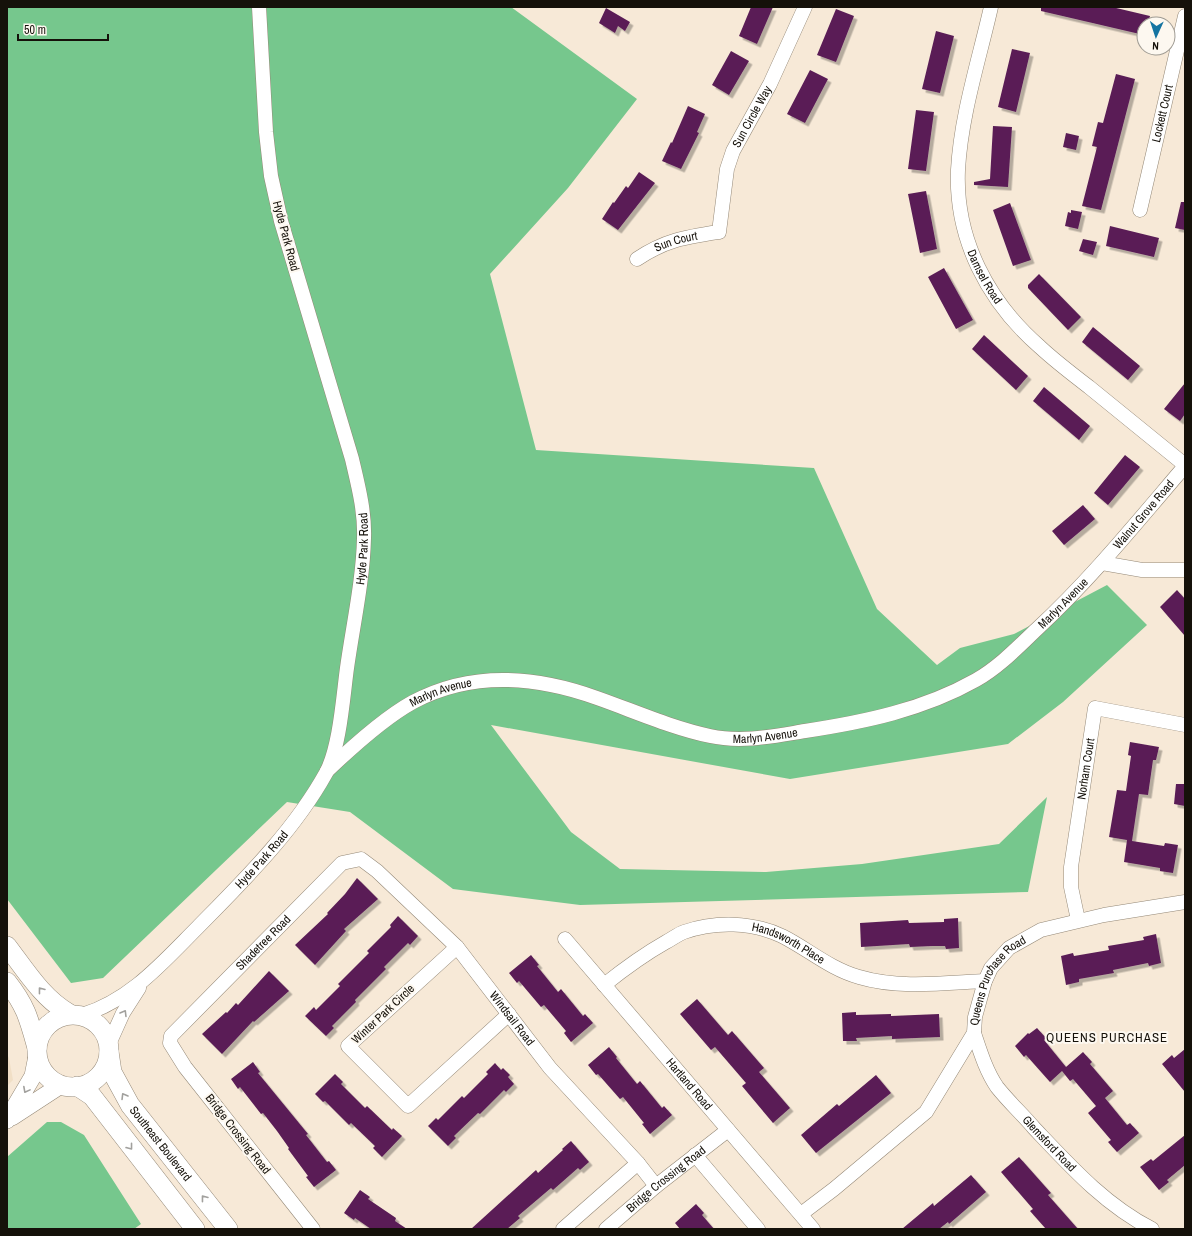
<svg xmlns="http://www.w3.org/2000/svg" width="1192" height="1236" viewBox="0 0 1192 1236" font-family="'Archivo Narrow',sans-serif">
<style>
.built{fill:#f1dfc6}
.forest{fill:#76c78d}
.building{fill:#5a1e56;filter:url(#shadow)}
.lines{fill:none;stroke-linecap:round;stroke-linejoin:round}
.minor-casing{stroke:#948877;stroke-width:15}
.tertiary-casing{stroke:#948877;stroke-width:18}
.secondary-casing{stroke:#948877;stroke-width:20}
.minor{stroke:#fff;stroke-width:14}
.tertiary{stroke:#fff;stroke-width:17}
.secondary{stroke:#fff;stroke-width:19}
.oneway{stroke:#a1a09d}
.labels{text-anchor:middle;stroke-width:4;stroke-linejoin:round;paint-order:stroke}
.street-label{font-size:12px;fill:#15110a;stroke:#fdf8f0}
.neighbourhood-label{font-size:13px;letter-spacing:1px;fill:#15110a;stroke:#fdf8f0}
</style>
<defs>
<filter id="shadow"><feDropShadow dx="3.5" dy="3.5" stdDeviation="0" flood-color="#0004"/></filter>
</defs>
<rect width="100%" height="100%" fill="#f7e9d7"/>
<path class="built" d="M 7,1054 L 9,1058 L 13,1080 L 7,1086 Z"/>
<path class="forest" d="M 7,7 L 511,7 L 637,99 L 568,188 L 490,274 L 536,450 L 814,468 L 877,609 L 937,665 L 960,648 L 1014,634 L 1107,585 L 1147,625 L 1063,702 L 1008,744 L 790,779 L 491,725 L 571,832 L 620,869 L 766,872 L 862,864 L 999,844 L 1047,797 L 1028,892 L 580,905 L 453,889 L 350,812 L 287,802 L 103,978 L 71,983 L 7,899 Z
M 47,1122 L 61,1122 L 84,1135 L 141,1224 L 134,1229 L 7,1229 L 7,1157 Z"/>
<path class="building" d="M 751,7 L 773,7 L 757,44 L 739,36 Z
M 1041,7 L 1112,7 L 1150,16 L 1148,24 L 1144,24 L 1144,35 L 1041,11 Z
M 606,8 L 630,22 L 625,31 L 618,26 L 615,33 L 599,23 Z
M 836,9 L 854,16 L 836,62 L 817,55 Z
M 936,31 L 954,36 L 940,93 L 922,89 Z
M 1012,49 L 1030,53 L 1016,112 L 998,107 Z
M 731,51 L 749,61 L 729,95 L 712,85 Z
M 810,70 L 828,79 L 805,123 L 787,114 Z
M 1116,74 L 1135,79 L 1101,210 L 1082,206 L 1097,147 L 1092,146 L 1098,122 L 1103,123 Z
M 688,106 L 705,114 L 697,132 L 699,133 L 681,169 L 662,161 L 671,142 L 672,143 Z
M 916,110 L 934,112 L 926,171 L 908,169 Z
M 993,126 L 1012,127 L 1008,187 L 974,185 L 974,182 L 990,179 Z
M 1066,133 L 1079,136 L 1076,150 L 1063,147 Z
M 639,172 L 655,183 L 618,230 L 602,219 L 613,202 L 614,203 L 626,186 L 628,188 Z
M 926,191 L 937,249 L 920,253 L 908,194 Z
M 1181,202 L 1185,202 L 1185,230 L 1175,228 Z
M 1010,203 L 1031,260 L 1013,266 L 993,210 Z
M 1071,210 L 1082,212 L 1078,229 L 1065,226 L 1068,212 L 1071,213 Z
M 1110,226 L 1159,238 L 1154,257 L 1106,246 Z
M 1083,239 L 1097,242 L 1093,255 L 1079,251 Z
M 944,268 L 973,320 L 956,329 L 928,277 Z
M 1039,274 L 1081,317 L 1068,330 L 1028,288 L 1028,285 Z
M 1093,327 L 1140,366 L 1128,380 L 1082,342 Z
M 984,335 L 1028,376 L 1016,390 L 972,349 Z
M 1185,383 L 1185,414 L 1180,421 L 1164,409 Z
M 1044,387 L 1090,426 L 1079,440 L 1033,401 Z
M 1125,455 L 1140,467 L 1108,505 L 1094,493 Z
M 1083,505 L 1095,519 L 1064,545 L 1052,531 Z
M 1177,590 L 1185,599 L 1185,636 L 1160,607 Z
M 1130,742 L 1159,747 L 1156,760 L 1153,760 L 1148,795 L 1139,794 L 1132,841 L 1164,846 L 1165,843 L 1178,845 L 1173,873 L 1160,871 L 1160,868 L 1124,862 L 1127,840 L 1109,837 L 1117,790 L 1126,791 L 1131,756 L 1128,755 Z
M 1176,784 L 1185,784 L 1185,806 L 1174,804 Z
M 357,878 L 378,899 L 344,929 L 346,931 L 315,965 L 295,945 L 328,914 L 327,913 L 345,894 Z
M 398,916 L 418,936 L 410,945 L 408,943 L 384,967 L 386,969 L 355,1000 L 356,1002 L 332,1026 L 334,1028 L 326,1036 L 305,1016 L 314,1007 L 316,1010 L 340,986 L 338,984 L 369,953 L 367,951 L 391,927 L 390,925 Z
M 958,918 L 959,948 L 946,949 L 945,946 L 932,946 L 910,947 L 909,944 L 861,947 L 860,923 L 908,920 L 909,923 L 944,922 L 944,919 Z
M 1156,934 L 1161,963 L 1149,966 L 1148,963 L 1113,970 L 1114,973 L 1079,979 L 1079,982 L 1066,985 L 1061,956 L 1073,953 L 1074,956 L 1109,950 L 1108,946 L 1144,940 L 1143,937 Z
M 531,955 L 539,965 L 537,966 L 558,992 L 561,989 L 583,1016 L 585,1014 L 593,1023 L 571,1042 L 564,1033 L 566,1031 L 544,1005 L 541,1007 L 519,981 L 517,983 L 509,973 Z
M 269,971 L 289,991 L 254,1022 L 253,1021 L 222,1054 L 202,1034 L 226,1012 L 227,1013 L 236,1003 L 238,1005 Z
M 697,999 L 728,1035 L 732,1031 L 764,1068 L 759,1072 L 790,1108 L 773,1123 L 742,1086 L 746,1083 L 715,1047 L 711,1050 L 680,1014 Z
M 856,1012 L 856,1015 L 891,1014 L 891,1016 L 939,1014 L 940,1037 L 892,1039 L 892,1036 L 856,1038 L 857,1041 L 843,1041 L 842,1013 Z
M 1037,1028 L 1046,1038 L 1044,1040 L 1066,1067 L 1083,1052 L 1092,1062 L 1090,1064 L 1113,1091 L 1105,1098 L 1127,1125 L 1130,1123 L 1139,1133 L 1117,1152 L 1108,1142 L 1111,1140 L 1088,1113 L 1096,1106 L 1073,1079 L 1070,1081 L 1062,1071 L 1050,1082 L 1026,1055 L 1024,1057 L 1015,1046 L 1028,1033 L 1029,1034 Z
M 609,1047 L 617,1057 L 616,1058 L 637,1084 L 640,1081 L 662,1108 L 664,1106 L 672,1115 L 650,1134 L 642,1124 L 644,1123 L 623,1097 L 620,1099 L 598,1074 L 596,1075 L 588,1065 Z
M 1185,1049 L 1185,1092 L 1162,1064 L 1172,1055 L 1174,1058 Z
M 253,1062 L 260,1072 L 258,1073 L 308,1134 L 306,1135 L 327,1162 L 329,1161 L 336,1170 L 314,1187 L 306,1177 L 308,1176 L 288,1149 L 289,1148 L 277,1131 L 263,1113 L 261,1114 L 240,1087 L 238,1089 L 231,1079 Z
M 495,1063 L 501,1070 L 503,1068 L 510,1075 L 508,1077 L 514,1084 L 506,1092 L 504,1090 L 480,1114 L 478,1113 L 454,1136 L 456,1138 L 448,1146 L 428,1126 L 436,1118 L 438,1120 L 462,1096 L 464,1098 L 488,1074 L 486,1072 Z
M 335,1074 L 343,1082 L 341,1084 L 365,1108 L 367,1106 L 392,1130 L 393,1128 L 402,1136 L 382,1157 L 373,1148 L 375,1146 L 351,1123 L 349,1125 L 325,1101 L 323,1102 L 315,1094 Z
M 876,1075 L 891,1093 L 816,1153 L 801,1135 L 837,1104 L 839,1106 Z
M 1185,1135 L 1185,1165 L 1167,1180 L 1169,1182 L 1159,1190 L 1140,1167 L 1151,1159 L 1153,1161 Z
M 571,1141 L 589,1162 L 580,1170 L 578,1168 L 553,1190 L 551,1188 L 518,1216 L 520,1218 L 507,1229 L 471,1229 L 536,1170 L 538,1173 L 563,1150 L 562,1149 Z
M 1019,1157 L 1051,1193 L 1048,1195 L 1078,1229 L 1046,1229 L 1030,1211 L 1033,1209 L 1001,1172 Z
M 971,1175 L 986,1192 L 949,1224 L 948,1222 L 939,1229 L 902,1229 L 933,1203 L 934,1206 Z
M 360,1190 L 370,1197 L 368,1199 L 396,1218 L 395,1221 L 407,1229 L 371,1229 L 355,1218 L 354,1220 L 344,1213 Z
M 696,1204 L 704,1213 L 702,1215 L 714,1229 L 680,1229 L 675,1223 Z"/>
<g class="lines">
<g class="minor-casing">
<g id="minor">
<path id="s1" d="M 991,7 C 979,60 961,115 958,170 C 955,239 988,302 1040,347 C 1055,361 1072,374 1089,387 C 1121,413 1153,439 1185,465"/>
<path id="s2" d="M 1140,210 L 1185,16"/>
<path id="s3" d="M 637,259 C 665,240 686,237 719,232 L 727,169 L 733,151 L 770,84 L 805,7"/>
<path d="M 1102,563 L 1142,570 L 1185,570"/>
<path id="s4" d="M 327,771 C 351,748 384,718 413,702 C 471,671 536,676 597,698 C 634,711 672,728 710,736 C 742,743 774,736 805,731 C 864,722 923,710 976,680 C 999,667 1018,647 1037,629 C 1091,579 1137,522 1185,466"/>
<path id="s5" d="M 1078,920 L 1071,887 L 1071,867 L 1095,708 L 1185,725"/>
<path id="s6" d="M 565,939 L 813,1229"/>
<path d="M 457,947 L 348,1046 L 408,1106 L 509,1014"/>
<path id="s7" d="M 604,985 C 624,969 643,955 666,942 C 672,939 678,934 684,932 C 716,921 752,922 782,936 C 808,949 830,969 859,977 C 899,989 944,983 985,981"/>
<path id="s8" d="M 82,1015 C 131,1000 163,962 198,927 C 244,880 294,831 326,773 C 340,747 343,697 347,668 C 353,625 363,581 364,538 C 365,511 358,485 352,459 L 281,221 L 271,176 L 266,132 L 259,7"/>
<path id="s9" d="M 974,1033 C 980,1051 986,1071 997,1087 C 1008,1101 1022,1114 1034,1128 C 1070,1166 1105,1205 1152,1229"/>
<path d="M 109,1044 L 123,1013 L 139,988"/>
<path d="M 695,1155 L 758,1229"/>
<path id="s10" d="M 801,1214 L 834,1189 L 926,1112 L 974,1033 L 975,1017 L 985,981 L 991,968 L 1009,948 L 1041,930 L 1104,915 L 1185,902"/>
<path id="s11" d="M 313,1229 L 185,1067 L 170,1043 L 171,1036 L 342,863 L 361,859 L 377,871 L 457,947 L 550,1068 L 638,1163 L 656,1186"/>
<path d="M 563,1229 L 638,1163"/>
<path id="s12" d="M 606,1229 L 656,1186 L 728,1130"/>
</g>
</g>
<g class="tertiary-casing">
<path id="tertiary" d="M 12,1117 L 61,1085
M 7,1120 L 33,1076 L 37,1056"/>
</g>
<g class="secondary-casing">
<g id="secondary">
<path d="M 7,946 C 26,971 43,999 70,1014"/>
<path d="M 7,982 C 26,1006 29,1019 37,1048"/>
<circle cx="73" cy="1051" r="36"/>
<path id="s13" d="M 109,1052 L 112,1072 L 130,1105 L 228,1229"/>
<path d="M 77,1086 L 92,1096 L 195,1229"/>
</g>
</g>
<use href="#minor" class="minor"/>
<use href="#tertiary" class="tertiary"/>
<use href="#secondary" class="secondary"/>
</g>
<defs><path id="oneway-chevron" d="M-2-3.5L2.5 0L-2 3.5" fill="none" stroke-width="1.6" stroke-linecap="round" stroke-linejoin="round"/></defs>
<g class="oneway">
<use href="#oneway-chevron" transform="translate(41 990) rotate(-128)"/>
<use href="#oneway-chevron" transform="translate(124 1013) rotate(-59)"/>
<use href="#oneway-chevron" transform="translate(26 1090) rotate(118)"/>
<use href="#oneway-chevron" transform="translate(124 1096) rotate(-121)"/>
<use href="#oneway-chevron" transform="translate(130 1147) rotate(52)"/>
<use href="#oneway-chevron" transform="translate(204 1198) rotate(-128)"/>
</g>
<g class="labels">
<g class="street-label">
<text dy="4" stroke="none"><textPath href="#s2" startOffset="99">Lockett Court</textPath></text>
<text dy="4" stroke="none"><textPath href="#s3" startOffset="209">Sun Circle Way</textPath></text>
<text transform="translate(286 236) rotate(75)" y="4">Hyde Park Road</text>
<text dy="4" stroke="none"><textPath href="#s3" startOffset="43">Sun Court</textPath></text>
<text dy="4" stroke="none"><textPath href="#s1" startOffset="278">Damsel Road</textPath></text>
<text dy="4" stroke="none"><textPath href="#s4" startOffset="931">Walnut Grove Road</textPath></text>
<text dy="4" stroke="none"><textPath href="#s8" startOffset="576">Hyde Park Road</textPath></text>
<text dy="4" stroke="none"><textPath href="#s4" startOffset="811">Marlyn Avenue</textPath></text>
<text dy="4" stroke="none"><textPath href="#s4" startOffset="140">Marlyn Avenue</textPath></text>
<text dy="4" stroke="none"><textPath href="#s4" startOffset="475">Marlyn Avenue</textPath></text>
<text dy="4" stroke="none"><textPath href="#s5" startOffset="153">Norham Court</textPath></text>
<text dy="4" stroke="none"><textPath href="#s8" startOffset="240">Hyde Park Road</textPath></text>
<text dy="4" stroke="none"><textPath href="#s11" startOffset="373">Shadetree Road</textPath></text>
<text dy="4" stroke="none"><textPath href="#s7" startOffset="205">Handsworth Place</textPath></text>
<text dy="4" stroke="none"><textPath href="#s10" startOffset="314">Queens Purchase Road</textPath></text>
<text transform="translate(383 1014) rotate(-43)" y="4">Winter Park Circle</text>
<text dy="4" stroke="none"><textPath href="#s11" startOffset="725">Windsail Road</textPath></text>
<text dy="4" stroke="none"><textPath href="#s6" startOffset="191">Hartland Road</textPath></text>
<text transform="translate(238 1134) rotate(52)" y="4">Bridge Crossing Road</text>
<text dy="4" stroke="none"><textPath href="#s13" startOffset="107">Southeast Boulevard</textPath></text>
<text dy="4" stroke="none"><textPath href="#s9" startOffset="136">Glemsford Road</textPath></text>
<text dy="4" stroke="none"><textPath href="#s12" startOffset="78">Bridge Crossing Road</textPath></text>
</g>
<g class="neighbourhood-label">
<text x="1107" y="1042">QUEENS PURCHASE</text>
</g>
</g>
<rect width="1192" height="1236" fill="none" stroke="#15110a" stroke-width="16"/>
<g transform="translate(1156 36) rotate(183)"><circle r="19" fill="#fdf8f0" stroke="#a09c94"/>
<path d="M0-3L7 15L0 10L-7 15Z" fill="#1474a1"/>
<text y="-6" font-size="11" font-weight="bold" text-anchor="middle" fill="#15110a">N</text>
</g>
<path d="M18 34v6h90v-6" fill="none" stroke="#15110a" stroke-width="2"/>
<text x="24" y="34" font-size="12" fill="#15110a" stroke="#fdf8f0" stroke-width="3" paint-order="stroke">50 m</text>
</svg>
